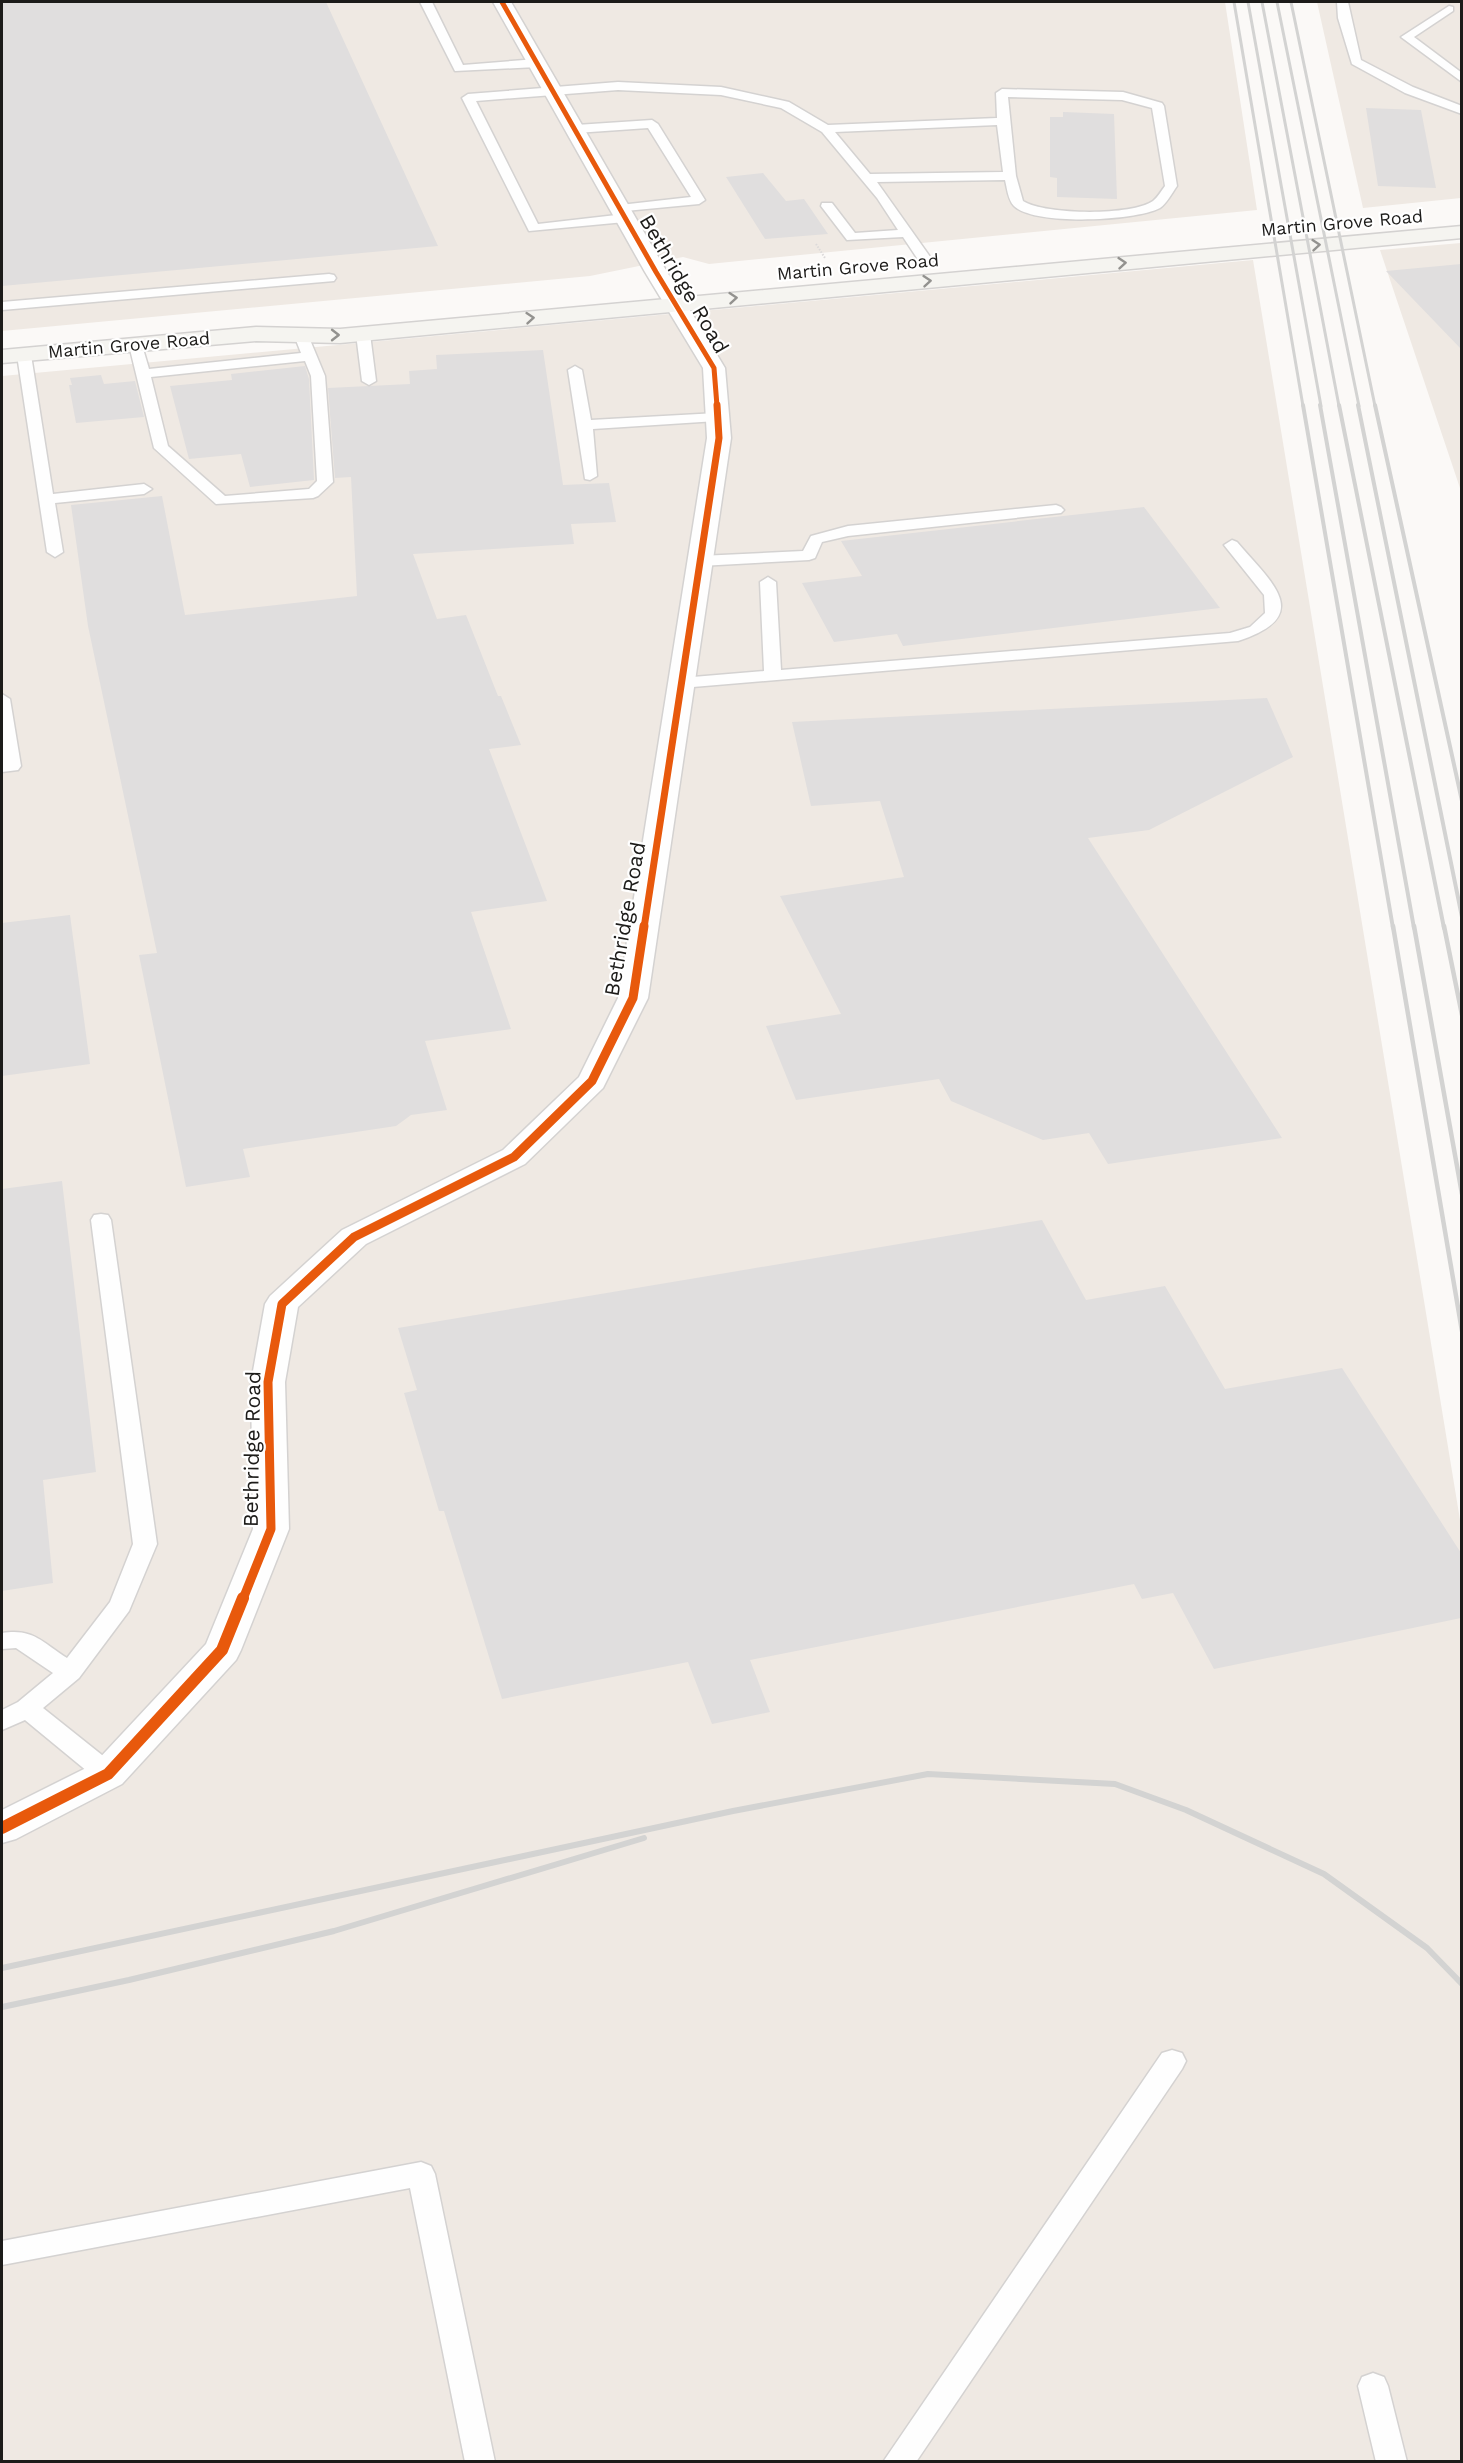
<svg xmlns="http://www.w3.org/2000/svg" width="1463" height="2463" viewBox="0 0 1463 2463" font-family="'Work Sans',sans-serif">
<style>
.built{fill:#efe9e3}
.building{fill:#e0dede}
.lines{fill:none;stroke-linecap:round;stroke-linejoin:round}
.service-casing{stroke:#d4d2d1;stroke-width:3}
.minor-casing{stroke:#d4d2d1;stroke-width:3}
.secondary-casing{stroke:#d4d2d1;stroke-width:3}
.path{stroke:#dcdada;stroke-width:2;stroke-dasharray:1.5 1.5;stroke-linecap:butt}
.service{fill:#fefefe;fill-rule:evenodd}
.minor{fill:#fefefe;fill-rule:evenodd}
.secondary{fill:#f5f4f0;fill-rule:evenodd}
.rail-far3{stroke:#d3d3d2;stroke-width:3}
.rail-far2{stroke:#d3d3d2;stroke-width:4}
.rail-far1{stroke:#d3d3d2;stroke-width:4.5}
.rail{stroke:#d3d3d2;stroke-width:6}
.cycleway-far3-casing{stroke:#fff;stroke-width:8}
.cycleway-far2-casing{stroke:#fff;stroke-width:10}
.cycleway-far1-casing{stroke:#fff;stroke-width:13}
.cycleway-casing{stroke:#fff;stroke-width:16}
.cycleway-far3{stroke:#e8590c;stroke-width:5}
.cycleway-far2{stroke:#e8590c;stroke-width:7}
.cycleway-far1{stroke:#e8590c;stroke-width:9}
.cycleway{stroke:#e8590c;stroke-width:12}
.oneway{stroke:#93928f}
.labels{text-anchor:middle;stroke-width:4.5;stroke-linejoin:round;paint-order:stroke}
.far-street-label{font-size:18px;fill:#1c1b19;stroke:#fff}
.street-label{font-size:21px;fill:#1c1b19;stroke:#fff}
</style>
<rect width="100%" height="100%" fill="#fbf9f7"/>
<path class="built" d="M 2,2 L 1225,2 L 1257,210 L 709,264 L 683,257 L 590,276 L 2,331 Z
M 1317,2 L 1461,2 L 1461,198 L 1363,208 Z
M 1461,243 L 1461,491 L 1380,250 Z
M 1253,260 L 1461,1526 L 1461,2461 L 2,2462 L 2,376 Z"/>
<path class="building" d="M 2,2 L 326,2 L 438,246 L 2,286 Z
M 1366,108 L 1421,110 L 1436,188 L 1378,186 Z
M 1063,112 L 1114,114 L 1117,199 L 1057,197 L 1057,178 L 1050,177 L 1050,117 L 1063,117 Z
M 763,173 L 786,201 L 804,199 L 828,234 L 765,239 L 726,177 Z
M 1461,264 L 1461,349 L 1386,271 Z
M 543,350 L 563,485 L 609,483 L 616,522 L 571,524 L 574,544 L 413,554 L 437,619 L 466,615 L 498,696 L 501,696 L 521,745 L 489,749 L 547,901 L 471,912 L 511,1029 L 425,1041 L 447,1110 L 411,1115 L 396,1126 L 243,1149 L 250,1177 L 186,1187 L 139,955 L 157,953 L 88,626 L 71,505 L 162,496 L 185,615 L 357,596 L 351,477 L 335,478 L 328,388 L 410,384 L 409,371 L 437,369 L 436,355 Z
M 305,366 L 309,379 L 314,480 L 250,487 L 241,454 L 189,459 L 170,386 L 232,380 L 231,374 Z
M 101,375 L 104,384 L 135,381 L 144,417 L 76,423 L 69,385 L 72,385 L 70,378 Z
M 1144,507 L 1220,608 L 903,646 L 897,634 L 834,642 L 802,583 L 862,576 L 841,541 Z
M 1267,698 L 1293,757 L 1149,830 L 1088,838 L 1282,1138 L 1108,1164 L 1089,1133 L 1043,1140 L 951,1101 L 939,1079 L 796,1100 L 766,1026 L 841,1014 L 780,896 L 904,877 L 880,801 L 811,806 L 792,722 Z
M 70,915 L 90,1064 L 2,1076 L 2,923 Z
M 62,1181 L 96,1472 L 43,1480 L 53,1583 L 2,1591 L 2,1189 Z
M 1042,1220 L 1086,1300 L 1165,1286 L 1225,1389 L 1342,1368 L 1461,1553 L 1461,1618 L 1214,1669 L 1173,1593 L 1142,1599 L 1134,1584 L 750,1660 L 770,1712 L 712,1724 L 688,1662 L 502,1699 L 444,1511 L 439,1511 L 404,1393 L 417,1390 L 398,1328 Z"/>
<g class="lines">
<g class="service-casing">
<path id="service" d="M 420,2 L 432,2 L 463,65 L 537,59 L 543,63 L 537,67 L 455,71 Z
M 1337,2 L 1348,2 L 1361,60 L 1413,87 L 1462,106 L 1462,114 L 1405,93 L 1352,64 L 1338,18 Z
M 1449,6 L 1453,7 L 1453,11 L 1414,37 L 1462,73 L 1462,82 L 1401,37 Z
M 618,82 L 721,87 L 789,102 L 828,125 L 997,118 L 996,93 L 1002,89 L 1123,92 L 1162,103 L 1164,106 L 1177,186 C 1172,193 1167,203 1160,208 C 1136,221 1035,226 1014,206 C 1008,200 1007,188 1005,180 L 877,182 L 933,261 L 926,265 L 921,264 L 903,237 L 847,240 L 821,206 L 822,203 L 832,203 L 855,233 L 898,230 L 877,198 L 822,132 L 781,108 L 721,95 L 618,90 L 476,101 L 538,224 L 625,214 L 631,218 L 625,222 L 529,231 L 462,98 L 468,94 ZM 1008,97 L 1122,100 L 1152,108 L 1165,186 C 1161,191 1158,197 1153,201 C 1132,216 1045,215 1023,201 L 1016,176 ZM 997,125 L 1003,172 L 870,174 L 835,132 Z
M 652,120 L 658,124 L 705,200 L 699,204 L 615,212 L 614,209 L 620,205 L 691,197 L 648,128 L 576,133 L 570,129 L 576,125 Z
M 329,274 L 334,275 L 336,278 L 334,281 L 2,310 L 2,302 Z
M 363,330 L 370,334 L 376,381 L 369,385 L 362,381 L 356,334 Z
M 301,331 L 308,335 L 325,376 L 333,482 L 318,496 L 313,498 L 216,504 L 154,448 L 129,345 L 136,341 L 141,342 L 149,369 L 301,353 L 294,335 ZM 305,361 L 311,376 L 317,481 L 309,489 L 225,496 L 168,446 L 151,377 Z
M 24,351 L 31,355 L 53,494 L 144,484 L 152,489 L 144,494 L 55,503 L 63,552 L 55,557 L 47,552 L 17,355 Z
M 575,366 L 582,370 L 591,420 L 717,413 L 724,417 L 717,421 L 593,429 L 597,476 L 590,480 L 585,479 L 568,370 Z
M 1056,505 L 1061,507 L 1064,510 L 1061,513 L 848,536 L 822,542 L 815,558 L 809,560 L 700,566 L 692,561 L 700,556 L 803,551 L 811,536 L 848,526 Z
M 1232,540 L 1237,542 C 1272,583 1315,616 1238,641 L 681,688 L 673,683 L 681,678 L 764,671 L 760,582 L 768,577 L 776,582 L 781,670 L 1230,633 L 1250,627 L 1265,613 L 1264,595 L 1224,545 Z
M 2,694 L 10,699 L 21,766 L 18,770 L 2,772 Z
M 101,1214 L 108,1215 L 111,1220 L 157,1544 L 129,1611 L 79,1678 L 43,1708 L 117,1767 L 121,1774 L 117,1781 L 108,1783 L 99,1781 L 25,1720 L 2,1730 L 2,1710 L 18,1702 L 53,1673 L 16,1648 L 2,1649 L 2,1633 C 33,1628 42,1642 67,1658 L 110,1602 L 133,1544 L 91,1220 L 94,1215 Z
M 1172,2050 L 1182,2053 L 1186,2061 L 1182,2069 L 916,2462 L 883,2462 L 1162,2053 Z
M 421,2162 L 431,2166 L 435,2174 L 495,2462 L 465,2462 L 410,2188 L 2,2265 L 2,2241 Z
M 1373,2373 L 1384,2377 L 1388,2386 L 1407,2462 L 1376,2462 L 1358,2386 L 1362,2377 Z"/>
</g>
<g class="minor-casing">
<path id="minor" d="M 493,2 L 511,2 L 667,272 L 725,368 L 731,438 L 648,998 L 603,1088 L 525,1164 L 366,1244 L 298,1307 L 285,1382 L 289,1529 L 241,1650 L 236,1660 L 122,1784 L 16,1839 L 2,1843 L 2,1810 L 94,1764 L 206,1644 L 253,1529 L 251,1382 L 265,1304 L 270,1296 L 342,1230 L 503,1150 L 579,1077 L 618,998 L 707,438 L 703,368 L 645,272 Z"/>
</g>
<g class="secondary-casing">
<path id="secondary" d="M 1462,226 L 1462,238 L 340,343 L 256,341 L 2,363 L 2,350 L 256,327 L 340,329 Z"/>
</g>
<path class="path" d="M 816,244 L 825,258"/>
<use href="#service" class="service"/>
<use href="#minor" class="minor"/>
<use href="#secondary" class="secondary"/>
<path class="rail-far3" d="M 1234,2 L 1303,406
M 1248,2 L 1321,406
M 1262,2 L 1339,406
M 1277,2 L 1359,406
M 1291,2 L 1375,406"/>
<path class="rail-far2" d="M 1303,405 L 1393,928
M 1320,405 L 1414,928
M 1339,405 L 1444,928
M 1358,405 L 1462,917
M 1375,405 L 1462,801"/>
<path class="rail-far1" d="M 1393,926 L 1462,1331
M 1414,926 L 1462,1194
M 1444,926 L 1462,1015"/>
<path class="rail" d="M 2,1968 L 733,1811 L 928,1774 L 1115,1784 L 1186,1810 L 1324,1874 L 1427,1948 L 1462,1984
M 2,2007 L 129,1980 L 334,1931 L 644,1838"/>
<g class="cycleway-far3-casing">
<path id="cycleway-far3" d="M 502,2 L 656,272 L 714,368 L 717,406"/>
</g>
<g class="cycleway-far2-casing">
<path id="cycleway-far2" d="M 644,928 L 719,438 L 717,405"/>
</g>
<g class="cycleway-far1-casing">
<path id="cycleway-far1" d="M 243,1599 L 271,1529 L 268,1382 L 282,1304 L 354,1237 L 514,1157 L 592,1081 L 633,998 L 644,926"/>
</g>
<g class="cycleway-casing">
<path id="cycleway" d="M 2,1828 L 108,1774 L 222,1650 L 243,1598"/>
</g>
<use href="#cycleway-far3" class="cycleway-far3"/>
<use href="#cycleway-far2" class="cycleway-far2"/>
<use href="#cycleway-far1" class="cycleway-far1"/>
<use href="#cycleway" class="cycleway"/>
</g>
<defs><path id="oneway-chevron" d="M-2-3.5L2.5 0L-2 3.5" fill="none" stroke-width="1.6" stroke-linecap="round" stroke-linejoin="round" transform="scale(1.5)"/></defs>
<g class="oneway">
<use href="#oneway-chevron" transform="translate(1316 245) rotate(-5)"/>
<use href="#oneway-chevron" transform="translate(1122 263) rotate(-5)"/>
<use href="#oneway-chevron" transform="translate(927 281) rotate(-5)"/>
<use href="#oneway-chevron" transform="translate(733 298) rotate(-5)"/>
<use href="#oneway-chevron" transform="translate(530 318) rotate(-5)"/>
<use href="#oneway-chevron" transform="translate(335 335)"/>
</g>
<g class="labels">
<g class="far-street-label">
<text transform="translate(1342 223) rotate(-5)" y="6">Martin Grove Road</text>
<text transform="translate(858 267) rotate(-5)" y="6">Martin Grove Road</text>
<text transform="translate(129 345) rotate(-5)" y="6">Martin Grove Road</text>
</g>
<g class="street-label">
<text transform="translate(684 284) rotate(60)" y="7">Bethridge Road</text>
<text transform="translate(625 919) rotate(-80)" y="7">Bethridge Road</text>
<text transform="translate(252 1449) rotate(-89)" y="7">Bethridge Road</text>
</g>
</g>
<rect width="1463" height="2463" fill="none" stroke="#1c1b19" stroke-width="6"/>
</svg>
